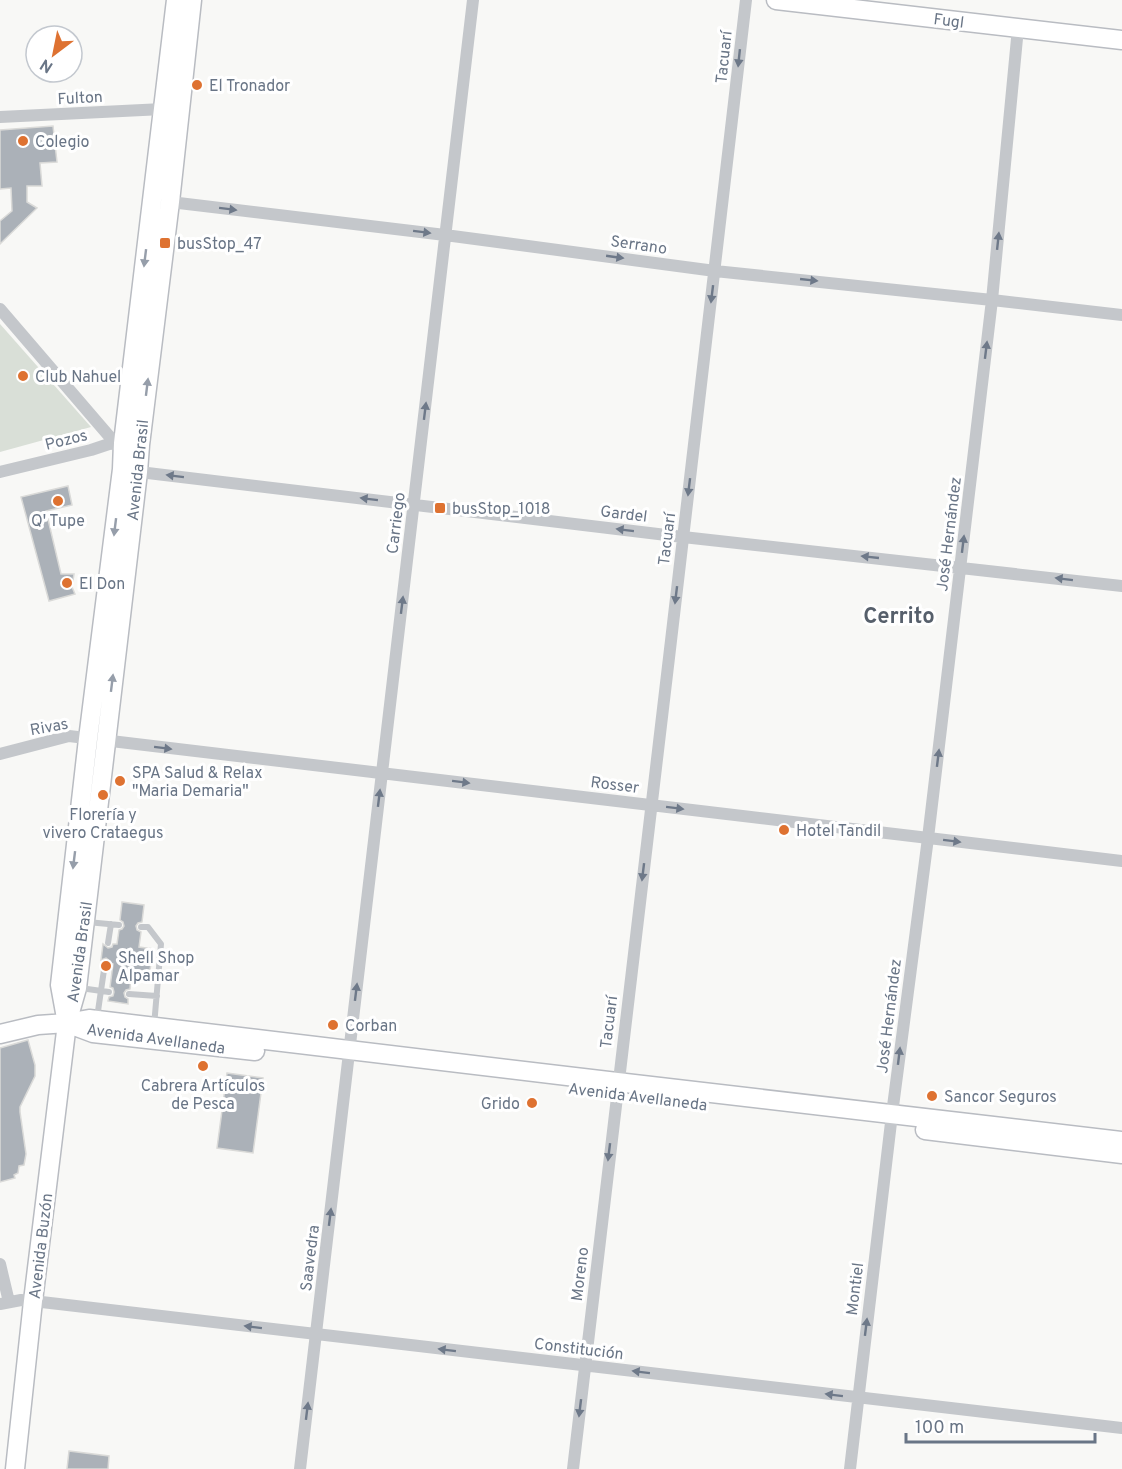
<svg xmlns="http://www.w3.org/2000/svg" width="1122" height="1469" viewBox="0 0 1122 1469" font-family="Overpass,sans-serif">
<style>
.green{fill:#d9dfd7}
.building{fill:#abb1b8;stroke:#dadad8;stroke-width:1.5}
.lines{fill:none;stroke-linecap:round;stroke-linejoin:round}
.secondary-casing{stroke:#b9bcc2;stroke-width:21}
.lane{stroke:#c4c7cb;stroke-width:6}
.street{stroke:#c4c7cb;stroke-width:12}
.secondary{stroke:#fff;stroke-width:18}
.oneway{fill:#6e7989}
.oneway2{fill:#969eaa}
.poi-dot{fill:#de7231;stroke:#fff;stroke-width:2}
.labels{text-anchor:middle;stroke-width:6;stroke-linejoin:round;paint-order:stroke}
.street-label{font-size:16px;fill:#697586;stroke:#fff}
.poi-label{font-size:16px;fill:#697586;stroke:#fff;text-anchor:start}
.district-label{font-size:22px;font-weight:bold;fill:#565f6b;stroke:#fff}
</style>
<rect width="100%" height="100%" fill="#f8f8f6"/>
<path class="green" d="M 0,324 L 91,427 L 0,452 Z"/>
<path class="building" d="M 53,126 L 57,162 L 40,163 L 42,186 L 27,186 L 27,202 L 37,208 L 0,244 L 0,221 L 12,211 L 11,188 L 0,189 L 0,130 Z
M 68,486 L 72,505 L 46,511 L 61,574 L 74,574 L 72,587 L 75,594 L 49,601 L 21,497 Z
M 122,902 L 144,905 L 142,922 L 138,923 L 136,926 L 137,930 L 141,932 L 139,947 L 153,949 L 149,977 L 131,975 L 130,989 L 126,990 L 124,993 L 125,997 L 128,999 L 128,1004 L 108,1001 L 109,997 L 113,996 L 114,992 L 113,988 L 110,987 L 113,964 L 110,963 L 110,961 L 106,958 L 101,960 L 103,944 L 108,948 L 112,947 L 113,944 L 117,944 L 119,930 L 122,929 L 124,926 L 123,922 L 120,920 Z
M 28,1040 L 35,1065 L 35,1076 L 20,1107 L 20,1112 L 26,1154 L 24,1165 L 19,1166 L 18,1173 L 14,1175 L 15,1178 L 0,1182 L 0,1048 Z
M 227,1073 L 263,1078 L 253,1153 L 217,1148 Z
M 69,1451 L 109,1456 L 108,1469 L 67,1469 Z"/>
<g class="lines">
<g class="secondary-casing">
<path id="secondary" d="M 776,0 L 1122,40
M 66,1018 L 60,985 L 88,739 L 122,469 L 123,443 L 176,0
M 69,1024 L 93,1033 L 255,1051
M 0,1034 L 38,1025 L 67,1023 L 89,1019 L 617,1082 L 1122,1141
M 925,1130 L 1122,1154
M 15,1469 L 33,1301 L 67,1023 L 77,988 L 138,472 L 140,445 L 170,202 L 192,0"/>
</g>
<path class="lane" d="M 87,922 L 119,925
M 141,927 L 148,927 L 161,944 L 154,1026
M 108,943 L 111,924
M 80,988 L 109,992
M 129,994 L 157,996
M 97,1018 L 105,963"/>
<path class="street" d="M 0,117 L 163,109
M 162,201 L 445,235 L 715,271 L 992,300 L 1122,315
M 0,309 L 115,443
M 131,471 L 683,537 L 1122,586
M 0,472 L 91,450 L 109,444 L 121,443
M 0,754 L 69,736 L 1122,861
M 0,1264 L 9,1302
M 0,1304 L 21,1300 L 33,1301 L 1122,1428
M 300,1469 L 473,0
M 573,1469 C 630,979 690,490 746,0
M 850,1469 L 892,1114 L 928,838 L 992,300 L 1018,28"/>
<use href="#secondary" class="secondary"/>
</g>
<defs><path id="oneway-solid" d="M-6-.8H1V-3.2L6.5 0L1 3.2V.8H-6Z" transform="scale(1.5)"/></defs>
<g class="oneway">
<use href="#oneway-solid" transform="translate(739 58) rotate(96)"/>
<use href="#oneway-solid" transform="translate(228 209) rotate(7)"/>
<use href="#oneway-solid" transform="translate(422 232) rotate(7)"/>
<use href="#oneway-solid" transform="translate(998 241) rotate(-84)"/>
<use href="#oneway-solid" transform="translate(615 257) rotate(8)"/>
<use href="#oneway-solid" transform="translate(809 280) rotate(6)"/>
<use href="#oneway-solid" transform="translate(712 294) rotate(97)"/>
<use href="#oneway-solid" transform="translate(986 350) rotate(-83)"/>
<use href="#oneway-solid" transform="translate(425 411) rotate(-83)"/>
<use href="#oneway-solid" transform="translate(175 476) rotate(-173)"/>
<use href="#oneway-solid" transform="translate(689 487) rotate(97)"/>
<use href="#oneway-solid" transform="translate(369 499) rotate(-173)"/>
<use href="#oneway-solid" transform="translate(625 530) rotate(-173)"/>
<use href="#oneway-solid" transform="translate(963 544) rotate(-83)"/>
<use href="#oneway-solid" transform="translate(870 557) rotate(-174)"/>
<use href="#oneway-solid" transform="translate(1064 579) rotate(-173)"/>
<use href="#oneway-solid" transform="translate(676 595) rotate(97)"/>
<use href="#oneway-solid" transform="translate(402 605) rotate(-83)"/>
<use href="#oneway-solid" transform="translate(163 748) rotate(7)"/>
<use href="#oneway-solid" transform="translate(938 758) rotate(-83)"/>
<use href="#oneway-solid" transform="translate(461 782) rotate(7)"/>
<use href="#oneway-solid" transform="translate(379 798) rotate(-83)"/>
<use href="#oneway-solid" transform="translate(675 808) rotate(7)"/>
<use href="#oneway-solid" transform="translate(952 841) rotate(7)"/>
<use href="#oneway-solid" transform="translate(643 872) rotate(97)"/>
<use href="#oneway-solid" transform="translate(356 992) rotate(-83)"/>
<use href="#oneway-solid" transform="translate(899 1056) rotate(-83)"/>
<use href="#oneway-solid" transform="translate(609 1152) rotate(97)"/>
<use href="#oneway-solid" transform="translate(330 1217) rotate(-83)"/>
<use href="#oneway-solid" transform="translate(253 1327) rotate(-173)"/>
<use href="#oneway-solid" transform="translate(866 1327) rotate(-83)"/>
<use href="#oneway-solid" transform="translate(447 1350) rotate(-173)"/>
<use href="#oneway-solid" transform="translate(641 1372) rotate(-173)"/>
<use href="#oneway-solid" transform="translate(834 1395) rotate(-173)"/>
<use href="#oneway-solid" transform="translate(580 1408) rotate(97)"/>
<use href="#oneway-solid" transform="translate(307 1411) rotate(-83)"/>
</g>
<g class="oneway2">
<use href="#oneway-solid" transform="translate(145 258) rotate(97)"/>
<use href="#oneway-solid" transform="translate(147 387) rotate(-83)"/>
<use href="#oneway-solid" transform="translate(115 527) rotate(97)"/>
<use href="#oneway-solid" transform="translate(112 683) rotate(-83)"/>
<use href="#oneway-solid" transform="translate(74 860) rotate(97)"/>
</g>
<g class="poi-dot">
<circle cx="197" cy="85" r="6"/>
<circle cx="23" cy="141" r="6"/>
<rect x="159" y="237" width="12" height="12" rx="3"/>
<circle cx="23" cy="376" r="6"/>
<circle cx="58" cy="501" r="6"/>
<rect x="434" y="502" width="12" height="12" rx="3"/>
<circle cx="67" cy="583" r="6"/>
<circle cx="120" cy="781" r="6"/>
<circle cx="103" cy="795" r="6"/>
<circle cx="784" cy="830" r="6"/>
<circle cx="106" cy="966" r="6"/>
<circle cx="333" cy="1025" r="6"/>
<circle cx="203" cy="1066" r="6"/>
<circle cx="932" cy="1096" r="6"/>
<circle cx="532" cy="1103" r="6"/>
</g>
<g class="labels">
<g class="street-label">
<text transform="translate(949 20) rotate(7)" y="6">Fugl</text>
<text transform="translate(723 57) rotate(-84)" y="6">Tacuarí</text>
<text transform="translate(80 97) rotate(-3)" y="6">Fulton</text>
<text transform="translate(639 244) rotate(8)" y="6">Serrano</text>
<text transform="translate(66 439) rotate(-14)" y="6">Pozos</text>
<text transform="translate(137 470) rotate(-84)" y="6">Avenida Brasil</text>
<text transform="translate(624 513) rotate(7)" y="6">Gardel</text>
<text transform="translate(395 523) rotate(-83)" y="6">Carriego</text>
<text transform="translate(948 534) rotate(-83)" y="6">José Hernández</text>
<text transform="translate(666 539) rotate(-83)" y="6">Tacuarí</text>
<text transform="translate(49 726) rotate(-10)" y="6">Rivas</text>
<text transform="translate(615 784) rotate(7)" y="6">Rosser</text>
<text transform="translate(79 952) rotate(-82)" y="6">Avenida Brasil</text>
<text transform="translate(888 1016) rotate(-83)" y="6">José Hernández</text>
<text transform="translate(608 1022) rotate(-83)" y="6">Tacuarí</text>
<text transform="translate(156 1038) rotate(8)" y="6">Avenida Avellaneda</text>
<text transform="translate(638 1096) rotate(7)" y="6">Avenida Avellaneda</text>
<text transform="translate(40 1246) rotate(-83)" y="6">Avenida Buzón</text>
<text transform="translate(309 1258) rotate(-83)" y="6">Saavedra</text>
<text transform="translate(579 1274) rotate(-83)" y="6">Moreno</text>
<text transform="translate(854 1289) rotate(-83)" y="6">Montiel</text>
<text transform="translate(579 1348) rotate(7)" y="6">Constitución</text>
</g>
<g class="poi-label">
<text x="209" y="91">El Tronador</text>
<text x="35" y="147">Colegio</text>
<text x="177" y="249">busStop_47</text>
<text x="35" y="382">Club Nahuel</text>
<text x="452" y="514">busStop_1018</text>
<text x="58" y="526" text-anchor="middle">Q' Tupe</text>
<text x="79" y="589">El Don</text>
<text x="132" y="778">SPA Salud &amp; Relax<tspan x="132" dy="18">"Maria Demaria"</tspan></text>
<text x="103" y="820" text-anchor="middle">Florería y<tspan x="103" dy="18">vivero Crataegus</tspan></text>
<text x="796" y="836">Hotel Tandil</text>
<text x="118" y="963">Shell Shop<tspan x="118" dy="18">Alpamar</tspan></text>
<text x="345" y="1031">Corban</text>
<text x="203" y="1091" text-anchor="middle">Cabrera Artículos<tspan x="203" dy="18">de Pesca</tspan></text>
<text x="944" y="1102">Sancor Seguros</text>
<text x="520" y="1109" text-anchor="end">Grido</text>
</g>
<g class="district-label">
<text x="899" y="623">Cerrito</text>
</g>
</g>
<g transform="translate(54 54) rotate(212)"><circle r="28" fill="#ffffff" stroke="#c3c8cf" stroke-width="1.5"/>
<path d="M0-4.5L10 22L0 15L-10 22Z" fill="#de7231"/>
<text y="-9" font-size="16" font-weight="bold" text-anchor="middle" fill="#697586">N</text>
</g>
<path d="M906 1433v9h189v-9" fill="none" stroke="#697586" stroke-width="3"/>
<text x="915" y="1433" font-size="18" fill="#697586" stroke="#ffffff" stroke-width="4.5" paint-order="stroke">100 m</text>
</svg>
